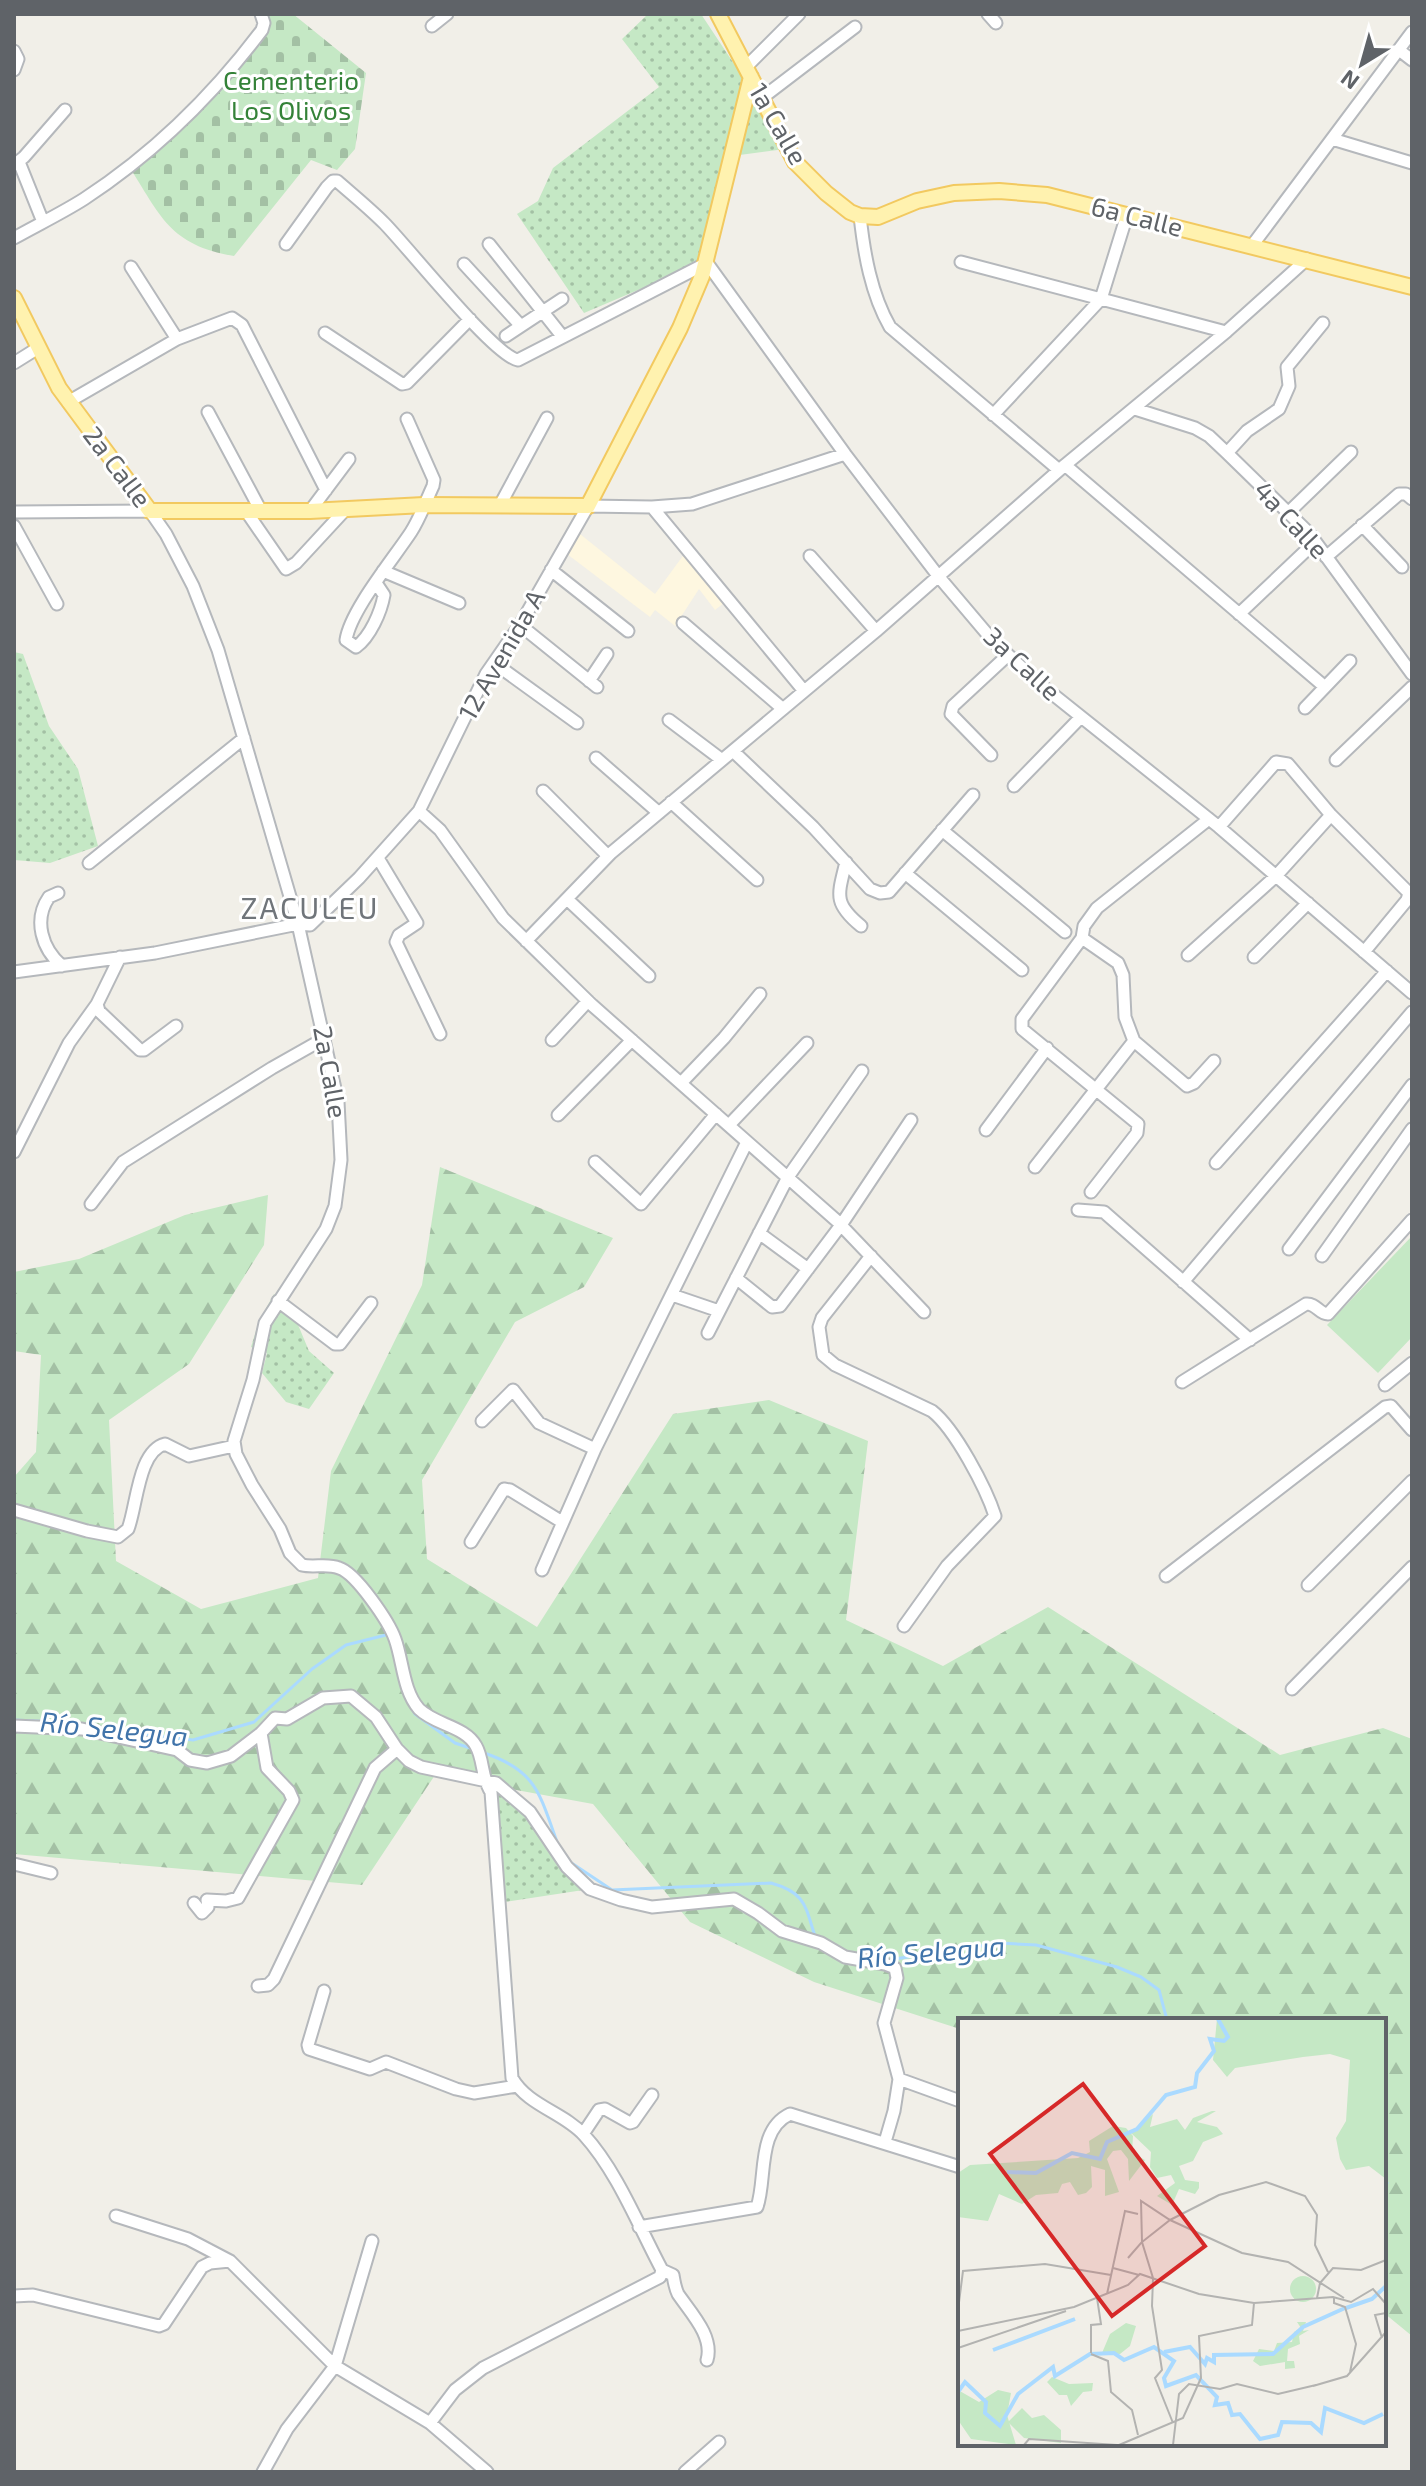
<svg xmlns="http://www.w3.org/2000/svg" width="1426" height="2486" viewBox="0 0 1426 2486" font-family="'Exo 2',sans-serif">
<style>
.commercial{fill:#fef7e0}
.green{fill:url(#green-dots)}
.forest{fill:url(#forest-firs)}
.cemetery{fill:url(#cemetery-stones)}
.pitch{fill:#c5e8c5}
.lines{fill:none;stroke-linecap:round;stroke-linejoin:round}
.stream{stroke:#aadaff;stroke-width:3}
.minor-casing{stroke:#b5b8bc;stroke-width:15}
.major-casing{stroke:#f2c960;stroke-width:18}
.minor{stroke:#fff;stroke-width:11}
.major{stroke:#fff2af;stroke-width:14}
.labels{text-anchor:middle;stroke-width:6;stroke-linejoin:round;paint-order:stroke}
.park-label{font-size:26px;fill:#348238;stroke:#fff}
.street-label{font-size:26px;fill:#5f6368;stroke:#fff}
.water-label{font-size:28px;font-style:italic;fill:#4174aa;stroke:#fff}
.quarter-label{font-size:30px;letter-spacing:2px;fill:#70757a;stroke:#fff}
.inset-river{fill:none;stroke:#aadaff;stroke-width:4}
.inset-road{fill:none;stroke:#b3b3b1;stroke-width:2}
.view{fill:#d62828;fill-opacity:0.15;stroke:#d62828;stroke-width:4}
.inset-edge{fill:none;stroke:#5f6368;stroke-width:4}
</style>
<defs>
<pattern id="green-dots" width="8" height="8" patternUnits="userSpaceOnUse" patternTransform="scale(2)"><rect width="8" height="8" fill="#c5e8c5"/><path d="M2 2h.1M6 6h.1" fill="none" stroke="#a3c0a4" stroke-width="1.8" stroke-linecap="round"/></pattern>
<pattern id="forest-firs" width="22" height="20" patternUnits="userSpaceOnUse" patternTransform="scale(2)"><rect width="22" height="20" fill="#c5e8c5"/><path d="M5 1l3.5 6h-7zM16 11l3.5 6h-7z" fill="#a3c0a4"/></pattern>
<pattern id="cemetery-stones" width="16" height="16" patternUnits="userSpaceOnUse" patternTransform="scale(2)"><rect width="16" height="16" fill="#c5e8c5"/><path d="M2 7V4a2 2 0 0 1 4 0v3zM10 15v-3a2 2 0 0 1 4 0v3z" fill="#a3c0a4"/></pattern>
</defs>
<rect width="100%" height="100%" fill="#f1efe8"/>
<path class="commercial" d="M 580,534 L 655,594 L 685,553 L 724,603 L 715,610 L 699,589 L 675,626 L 655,610 L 650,617 L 567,554 Z"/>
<path class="green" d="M 648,14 L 701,14 L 744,79 L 703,259 L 671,276 L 584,313 L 517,214 L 538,201 L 553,168 L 659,87 L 622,39 Z
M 752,82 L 785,149 L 732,156 Z
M 14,652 L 23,654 L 49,726 L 78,769 L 98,846 L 50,863 L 14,860 Z
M 274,1294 L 291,1308 L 309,1351 L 334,1373 L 309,1409 L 286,1402 L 262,1373 L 267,1353 L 251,1347 L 259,1321 Z
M 499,1790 L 528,1810 L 590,1889 L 498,1903 L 491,1792 Z"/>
<path class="forest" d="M 440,1167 L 613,1238 L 584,1287 L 515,1322 L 422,1480 L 427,1559 L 537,1627 L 673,1414 L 769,1400 L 868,1441 L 846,1620 L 943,1666 L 1048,1607 L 1280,1755 L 1383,1728 L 1412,1739 L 1412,2336 L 1384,2313 L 1384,2020 L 960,2020 L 960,2029 L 814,1982 L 690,1922 L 593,1804 L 435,1775 L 362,1885 L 14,1854 L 14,1477 L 36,1452 L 41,1355 L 14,1351 L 14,1272 L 79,1259 L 185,1215 L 268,1195 L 264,1245 L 189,1364 L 109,1420 L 116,1561 L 201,1609 L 318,1578 L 331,1471 L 422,1285 Z"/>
<path class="cemetery" d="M 263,14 L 293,14 L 366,73 L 355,149 L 337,170 L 311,160 L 234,256 C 169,245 161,216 128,165 L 174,126 L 266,22 Z"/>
<path class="pitch" d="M 1412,1236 L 1412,1337 L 1378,1373 L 1327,1325 Z"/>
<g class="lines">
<path class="stream" d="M 413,1710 L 415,1714 L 455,1743 L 473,1749
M 14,1720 L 77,1723 L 131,1733 L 193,1740 L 254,1722 L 312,1669 L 346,1645 L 390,1634
M 484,1753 C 539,1771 540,1797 559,1847
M 570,1862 L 612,1890 L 771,1883 C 807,1893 805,1907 816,1939
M 888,1960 L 1000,1943 L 1036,1945 L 1117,1967 L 1141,1977 L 1159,1990 L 1167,2020
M 1384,2181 L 1387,2183"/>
<g class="minor-casing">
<path id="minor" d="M 988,14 L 996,23
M 432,26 L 447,14
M 1399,50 L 1412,60
M 14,51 L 18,59 L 14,70
M 746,67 L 799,14
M 762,98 L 855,27
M 1332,139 L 1412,163
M 19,162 L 43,222
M 14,165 L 24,157 L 65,110
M 860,216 C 864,253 871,294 890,327 L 1059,470
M 14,238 C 37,225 62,213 84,199 C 153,154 213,95 262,30 L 264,23 L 261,14
M 286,244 L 327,187 L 333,181 L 337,181 C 353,195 369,208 384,223 C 407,246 495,357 518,360 L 707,263 L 845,454 L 939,577 L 994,642 L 1040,684 L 1219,827 L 1412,993
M 489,244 L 562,336
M 1251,247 L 1412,32
M 961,262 L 1226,332
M 464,264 L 521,326
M 131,267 L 177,339
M 325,333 L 402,384 L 407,383 L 470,319
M 506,336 L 562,299
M 14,363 L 38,348
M 68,402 L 177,339 L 232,318 L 242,325 L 326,490
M 1135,409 L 1195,428 L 1209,436 L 1227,453 L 1309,533 L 1412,674
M 208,412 L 261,511
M 993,415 L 1101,299 L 1127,215
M 1227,453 L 1247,431 L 1279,409 L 1289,386 L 1287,367 L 1323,323
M 1065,465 L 1325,687
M 500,505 L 547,418
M 652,507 L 804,691
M 246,511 L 286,569 L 296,563 L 345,510
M 310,511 L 349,459
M 14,512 L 150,511 L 166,534 L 193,586 L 218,650 L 298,924 L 338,1102 L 341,1160 L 335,1206 L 326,1229 L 265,1323 L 253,1380 L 234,1441 L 236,1454 L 252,1485 L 280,1529 L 290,1553 L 302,1565 C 314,1568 327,1563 339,1568 C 356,1573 389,1622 395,1639 C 403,1661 403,1691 419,1709 C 435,1725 465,1726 476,1746 C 484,1760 481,1777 491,1792 L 512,2078 C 528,2106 563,2112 584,2135 C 617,2171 639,2227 662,2270 L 660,2277 L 483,2368 L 455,2390 L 430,2423
M 1288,513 L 1351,452
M 1362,525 L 1402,567
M 14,526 L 57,604
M 810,556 L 876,631
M 1326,557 L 1399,494 L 1406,494 L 1412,499
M 551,570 L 628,631
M 383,571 L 459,603
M 376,583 L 384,595 C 381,612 370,637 356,647 L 346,640 C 350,611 394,558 411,532 C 420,518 426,501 433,486 L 434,480 L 407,419
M 1239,614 L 1315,542
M 683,623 L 783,709
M 520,625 L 597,687
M 494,663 L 577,723
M 589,681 L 607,654
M 1305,708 L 1350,661
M 669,720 L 722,760
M 734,752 L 813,827 L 870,889 L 880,893 L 889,892 L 973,795
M 991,755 L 951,714 L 953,706 L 1008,655
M 596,758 L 659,813
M 1336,760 L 1412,687
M 1014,786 L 1081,717
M 543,791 L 608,856
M 671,802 L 757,880
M 419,811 L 440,830 L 503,918 L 592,1005 L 837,1221 L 924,1312
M 1219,827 L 1276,762 L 1288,764 L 1331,815 L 1409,893 L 1407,900 L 1364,952
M 942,830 L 1065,932
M 378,858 L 417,923 L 399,935 L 396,942 L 440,1034
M 846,862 C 838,895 833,903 861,926
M 89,863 L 244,738
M 905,873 L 1022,970
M 58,893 L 49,897 C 33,920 42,949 62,966
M 567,899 L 649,976
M 1082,938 L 1118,963 L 1123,975 L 1125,1017 L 1134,1041 L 1187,1086 L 1194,1083 L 1214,1061
M 526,941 L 611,853 L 876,631 L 1065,465 L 1226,332 L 1307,259
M 1188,955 L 1276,876 L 1331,815
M 1254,957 L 1308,903
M 14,972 L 155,953 L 298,924 L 310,925 L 359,878 L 419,811 L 486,674 L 520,625 L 588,506 L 652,507 L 692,504 L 845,454
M 97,1004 L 99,1011 L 140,1050 L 144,1050 L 176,1026
M 552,1040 L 588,1001
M 681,1083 L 724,1038 L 760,994
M 558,1115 L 632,1040
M 729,1125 L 807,1043
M 986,1130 L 1047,1048
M 14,1152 L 69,1043 L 97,1004 L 120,957
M 595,1162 L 641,1204 L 716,1114
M 1216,1163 L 1387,971
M 1035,1167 L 1134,1041
M 1091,1192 L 1137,1133 L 1138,1124 L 1022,1029 L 1022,1019 L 1082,938 L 1084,926 L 1097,908 L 1209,819
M 91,1204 L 123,1162 L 272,1068 L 325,1038
M 1078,1210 L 1104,1212 L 1250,1340
M 759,1233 L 808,1269
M 1289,1249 L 1412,1085
M 871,1256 L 822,1318 L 819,1327 L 823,1355 L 835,1365 L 932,1411 C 955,1429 986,1488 995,1516 L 947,1566 L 904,1626
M 1322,1256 L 1412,1129
M 736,1278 L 772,1307 L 780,1306 L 841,1225 L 911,1120
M 1183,1282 L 1412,1012
M 672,1295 L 719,1311
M 278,1301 L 335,1344 L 340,1344 L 371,1303
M 708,1333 L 788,1177 L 862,1071
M 1182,1382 L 1306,1304 C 1316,1303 1319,1314 1328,1314 L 1412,1220
M 1385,1385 L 1412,1363
M 482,1421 L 513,1390 L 539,1423 L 595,1449
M 14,1510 L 87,1531 L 118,1537 L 128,1529 C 137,1506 138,1451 165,1444 L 189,1456 L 234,1446
M 471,1542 L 504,1489 L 510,1490 L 562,1522
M 542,1570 L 595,1449 L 747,1142
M 1166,1576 L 1385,1407 L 1391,1406 L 1412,1430
M 1308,1585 L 1412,1481
M 1292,1689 L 1412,1567
M 14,1726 L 82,1729 L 177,1750 L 190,1760 L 207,1763 L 231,1756 L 261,1733 L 275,1718 L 287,1719 L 323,1698 L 351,1696 L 376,1717 L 397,1749 L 409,1761 L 421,1767 L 496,1783 L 530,1812 L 567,1867 L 590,1889 L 621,1900 L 652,1907 L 734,1899 L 758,1913 L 782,1931 L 821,1943 L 845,1957 L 885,1964 L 895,1968 L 897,1978 L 884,2023 L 899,2079 L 894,2111 L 885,2142
M 14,1864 L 51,1873
M 194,1903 L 202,1913 L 208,1907 L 207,1900 L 226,1901 L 238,1898 L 293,1800 L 289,1791 L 267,1768 L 261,1733
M 258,1986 L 268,1985 L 274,1979 L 375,1768 L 397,1749
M 324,1991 L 308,2045 L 309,2049 L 370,2069 L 386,2062 L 456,2089 L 474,2093 L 517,2086
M 899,2079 L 960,2101
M 583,2134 L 599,2110 L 605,2109 L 630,2123 L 633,2122 L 652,2095
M 116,2216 L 188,2239 L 230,2261 L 335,2366 L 430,2423 L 487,2472
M 639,2227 L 757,2207 C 767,2179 756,2130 790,2114 L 960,2167
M 662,2270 L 673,2275 C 674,2281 675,2288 678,2294 C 690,2312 714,2336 707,2360
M 14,2296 L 33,2295 L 159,2326 L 164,2324 L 202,2267 L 210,2263 L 230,2261
M 263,2472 L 287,2429 L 335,2366 L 372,2241
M 685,2472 L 719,2442"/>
</g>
<g class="major-casing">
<path id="major" d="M 718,14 L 795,162 L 826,193 L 850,212 L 860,216 L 878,217 L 917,201 L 954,193 L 999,191 L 1047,195 L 1412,287
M 14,298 L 59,388 L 150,511 L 310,511 L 424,505 L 588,506 L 680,328 L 702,276 L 751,77"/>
</g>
<use href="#minor" class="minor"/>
<use href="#major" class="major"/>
</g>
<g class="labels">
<g class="park-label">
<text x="291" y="90">Cementerio<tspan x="291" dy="30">Los Olivos</tspan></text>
</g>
<g class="street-label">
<text transform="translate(778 124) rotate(60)" y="9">1a Calle</text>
<text transform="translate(1137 217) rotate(14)" y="9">6a Calle</text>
<text transform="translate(117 467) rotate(53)" y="9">2a Calle</text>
<text transform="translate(1291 520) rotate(47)" y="9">4a Calle</text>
<text transform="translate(502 655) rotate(-60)" y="9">12 Avenida A</text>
<text transform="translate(1022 664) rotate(43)" y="9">3a Calle</text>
<text transform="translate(330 1072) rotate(80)" y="9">2a Calle</text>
</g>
<g class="water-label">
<text transform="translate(114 1729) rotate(6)" y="10">Río Selegua</text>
<text transform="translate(931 1952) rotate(-5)" y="10">Río Selegua</text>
</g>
<g class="quarter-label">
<text x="310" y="919">ZACULEU</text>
</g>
</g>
<g transform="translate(958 2018)">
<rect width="428" height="428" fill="#f1efe8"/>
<path d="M 254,93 L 258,93 L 239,104 L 259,109 L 265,116 L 245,124 L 235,143 L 221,148 L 227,162 L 241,164 L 241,170 L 237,176 L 221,171 L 214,187 L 199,178 L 217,165 L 213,157 L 199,160 L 192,149 L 193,134 L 173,115 L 195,96 L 192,109 L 219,101 L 227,112 L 235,100 ZM 64,390 L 74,400 L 86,397 L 103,412 L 103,425 L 66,420 L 50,404 Z" fill="#c5e8c5"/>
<path d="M 259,1 L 428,1 L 428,161 L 411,148 L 388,152 L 382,141 L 378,120 L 388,103 L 392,42 L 372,36 L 345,39 L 277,50 L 269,59 L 255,42 ZM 155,108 L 168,110 L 175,118 L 174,135 L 187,142 L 171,163 L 170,141 L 163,132 L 155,133 L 149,141 L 161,174 L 147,178 L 147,152 L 133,148 L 134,169 L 128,175 L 120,177 L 112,164 L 104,166 L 100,175 L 78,177 L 64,186 L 41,176 L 30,203 L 0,199 L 0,155 L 12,147 L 120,140 L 132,134 L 131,123 ZM 339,304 L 348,304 L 345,313 L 351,312 L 341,318 L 342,326 L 330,331 L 329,343 L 336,343 L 337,350 L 327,351 L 327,344 L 302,348 L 295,343 L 301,331 L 316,333 L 319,325 L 334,324 L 336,314 L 343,310 ZM 168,305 L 178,308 L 172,328 L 162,336 L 144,335 L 152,316 ZM 94,359 L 111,366 L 135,365 L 134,373 L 125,374 L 113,388 L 109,377 L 101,377 L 89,364 ZM 0,372 L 21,384 L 40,372 L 53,375 L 49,397 L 58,427 L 13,421 L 0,402 Z" fill="#c5e8c5"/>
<path d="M332 271a13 13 0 1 1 26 0a13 13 0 1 1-26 0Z" fill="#c5e8c5"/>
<path class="inset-river" d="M 49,154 L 78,155 L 114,135 L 142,141 L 149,124 L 179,111 L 208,77 L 237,69 L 239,55 L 256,33 L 252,21 L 266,23 L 270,19 L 260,1M 388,290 L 414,281 L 428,268M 35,332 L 117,301M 206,334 L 232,329 L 247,346 L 249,340 L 256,344 L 256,337 L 315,336 L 345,309 L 387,290M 0,374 L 7,364 L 28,384 L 27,395 L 42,408 L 60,376 L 95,349 L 97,358 L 132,336 L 156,335 L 166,342 L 196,329 L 216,343 L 206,360 L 208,368 L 238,357 L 259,379 L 257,387 L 270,385 L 274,397 L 282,396 L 302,421 L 320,417 L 324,404 L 353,405 L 363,414 L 367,390 L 406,405 L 425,396"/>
<path class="inset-road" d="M 170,240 L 184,224 L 183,183 L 212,202 L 261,177 L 308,164 L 347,178 L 359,197 L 357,227 L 370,254M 155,250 L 181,257M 195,260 L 184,224 L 212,202 L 284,235 L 330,244 L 386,280M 195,261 L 194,288 L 204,352 L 197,360 L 215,405M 149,276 L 167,193 L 180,196M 376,279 L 376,285 L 387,289 L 398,326 L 392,354M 359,280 L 362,265 L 375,250 L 403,252 L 428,242M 0,292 L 5,253 L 87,246 L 153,257M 0,313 L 116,289 L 170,267 L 182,256 L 241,276 L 296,285 L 375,279 L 393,284 L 415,271 L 428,286M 424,320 L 417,297 L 428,295M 0,330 L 108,293M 133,335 L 133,307 L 143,306 L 139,280M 133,336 L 150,343 L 153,374 L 174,392 L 180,417M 355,368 L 389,358 L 428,314M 66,427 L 71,421 L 159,427M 161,427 L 225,400 L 243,360 L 241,318 L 294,307 L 296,285M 215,427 L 221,376 L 231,366 L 262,371 L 279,366 L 320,376 L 358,367"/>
<path class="view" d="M 125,66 L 247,228 L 154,298 L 32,136 Z"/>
<rect width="428" height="428" class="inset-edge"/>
</g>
<rect width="1426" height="2486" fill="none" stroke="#5f6368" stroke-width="32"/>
<g transform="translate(1362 64) rotate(217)" stroke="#ffffff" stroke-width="6" paint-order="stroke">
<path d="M0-6L14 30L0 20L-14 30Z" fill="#5f6368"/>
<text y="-12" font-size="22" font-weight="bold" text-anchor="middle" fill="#5f6368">N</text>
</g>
</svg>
